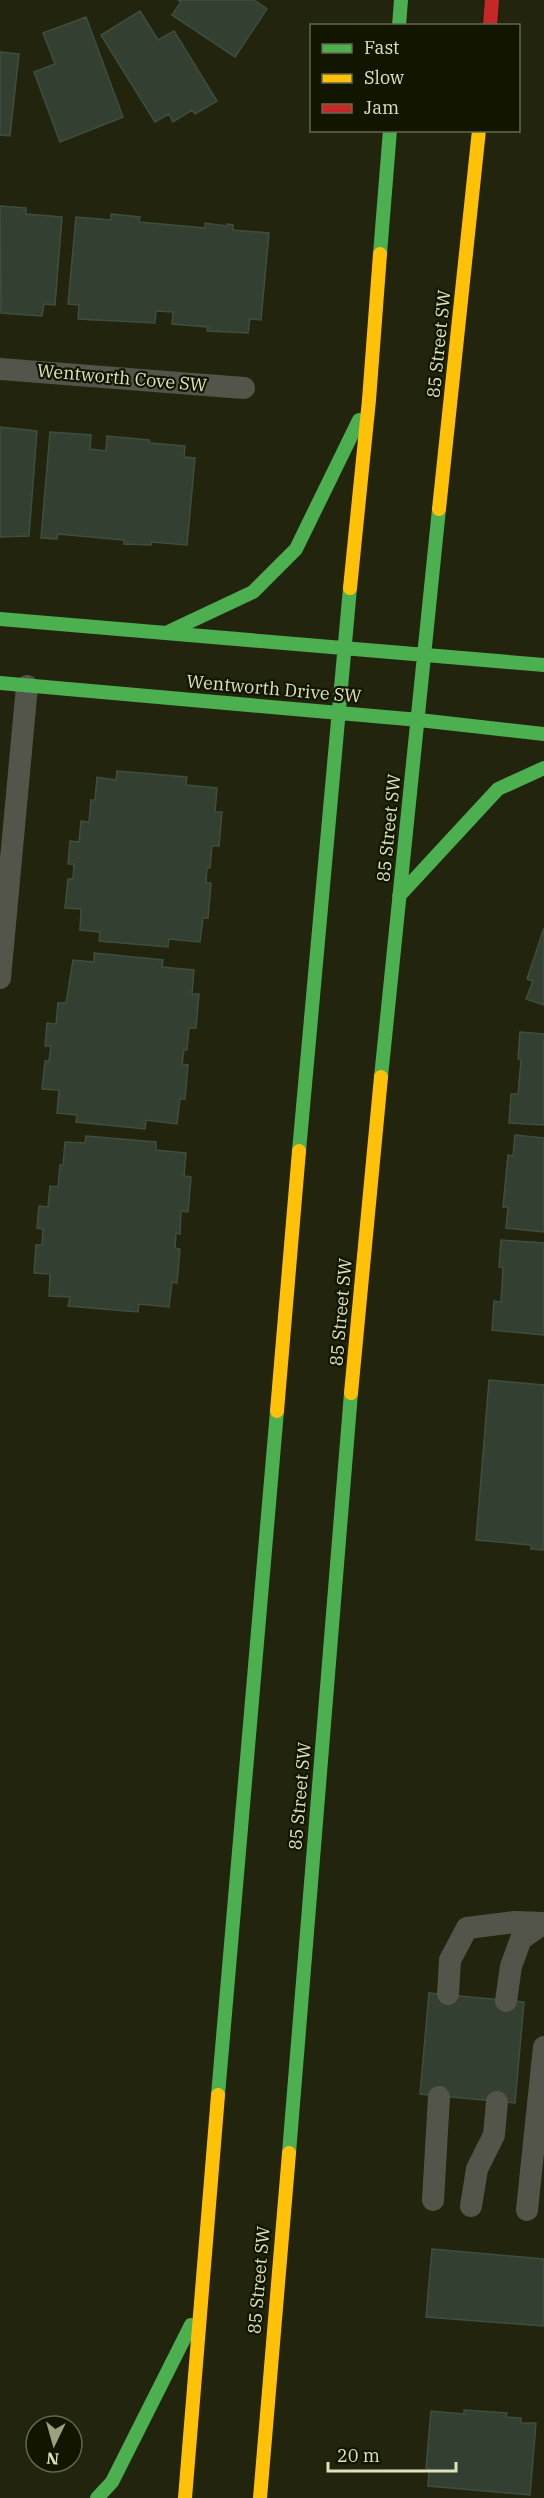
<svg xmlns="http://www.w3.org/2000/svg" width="544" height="2498" viewBox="0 0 544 2498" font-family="'IBM Plex Serif',serif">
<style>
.building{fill:#333f31;stroke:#3e4e3e;stroke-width:1.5}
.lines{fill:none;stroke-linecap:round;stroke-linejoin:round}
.lane{stroke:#53554a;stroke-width:22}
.fast{stroke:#4caf50;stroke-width:14}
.slow{stroke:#ffc107;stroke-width:14}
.jam{stroke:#c62828;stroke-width:14}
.labels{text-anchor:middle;stroke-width:4.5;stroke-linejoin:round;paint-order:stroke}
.street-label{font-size:18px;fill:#dce3bd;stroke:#121600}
</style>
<rect width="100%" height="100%" fill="#22240e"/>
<path class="building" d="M 178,0 L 254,0 L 267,9 L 235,57 L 172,15 L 181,2 Z
M 140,11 L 158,40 L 174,31 L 217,101 L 195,114 L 192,110 L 173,122 L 169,114 L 155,122 L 101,35 Z
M 86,17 L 123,117 L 60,142 L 34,72 L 55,64 L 43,33 Z
M 0,52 L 19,54 L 10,136 L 0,135 Z
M 0,206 L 26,208 L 26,214 L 62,217 L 55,305 L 44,304 L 42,316 L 1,313 Z
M 111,214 L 140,217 L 139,222 L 205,228 L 205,223 L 227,226 L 227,224 L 233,225 L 233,230 L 269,233 L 261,320 L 250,319 L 248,333 L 207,331 L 208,327 L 172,324 L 173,312 L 156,311 L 155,323 L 78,319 L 79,305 L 68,304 L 76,217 L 111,220 Z
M 0,427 L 37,431 L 29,536 L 0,537 Z
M 50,432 L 91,435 L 90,449 L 106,451 L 107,436 L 149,440 L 150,443 L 185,446 L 184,457 L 195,458 L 187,545 L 151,542 L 151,545 L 124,544 L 124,540 L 58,534 L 57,539 L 41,538 Z
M 117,771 L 187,777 L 186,785 L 217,788 L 215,812 L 222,812 L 219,846 L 212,846 L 210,868 L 207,868 L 206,883 L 211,883 L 208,918 L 203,918 L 200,942 L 169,939 L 168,947 L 99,941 L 100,932 L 80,930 L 81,909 L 65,908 L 68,879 L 73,879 L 74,864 L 68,864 L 70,841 L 79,842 L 81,821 L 89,822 L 91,800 L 95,800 L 97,777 L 116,780 Z
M 544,928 L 544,1005 L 526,999 L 533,981 L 527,979 Z
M 94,953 L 163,960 L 162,967 L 194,970 L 192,994 L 199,994 L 196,1028 L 189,1028 L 187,1050 L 184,1050 L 182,1064 L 188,1065 L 185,1099 L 180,1099 L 177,1124 L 146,1120 L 145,1129 L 76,1122 L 77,1115 L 57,1113 L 59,1090 L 42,1089 L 45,1061 L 49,1061 L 51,1046 L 45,1046 L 47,1023 L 56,1024 L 58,1003 L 66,1003 L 73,960 L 94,962 Z
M 520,1032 L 544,1034 L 544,1125 L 509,1123 L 511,1094 L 518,1094 L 521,1060 L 518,1059 Z
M 515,1135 L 544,1138 L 544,1232 L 506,1228 L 508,1207 L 503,1207 L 508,1155 L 513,1156 Z
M 86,1136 L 156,1142 L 156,1150 L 186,1153 L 184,1176 L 191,1177 L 188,1212 L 181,1211 L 180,1234 L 176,1233 L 175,1248 L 180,1249 L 177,1283 L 172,1282 L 169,1307 L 139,1304 L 138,1312 L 68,1306 L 70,1297 L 49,1296 L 50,1274 L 34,1273 L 36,1245 L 42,1245 L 43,1229 L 37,1228 L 39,1206 L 48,1207 L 50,1186 L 58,1187 L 60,1165 L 63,1165 L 65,1142 L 85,1143 Z
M 501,1240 L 544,1243 L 544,1335 L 492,1330 L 494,1301 L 501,1302 L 503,1268 L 499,1267 Z
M 489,1380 L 544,1385 L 544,1550 L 531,1549 L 531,1545 L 476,1540 Z
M 429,1993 L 524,2002 L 515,2103 L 420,2094 Z
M 432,2249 L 544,2259 L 544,2326 L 426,2317 Z
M 464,2410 L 507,2413 L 506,2417 L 521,2418 L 521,2423 L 536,2423 L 530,2495 L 428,2486 L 429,2469 L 426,2468 L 431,2411 L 464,2414 Z"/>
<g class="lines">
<path class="lane" d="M 0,369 L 244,388
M 0,978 L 27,686
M 448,1994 L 450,1960 L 467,1928 L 515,1922 L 544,1923
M 506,2001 L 511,1966 L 521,1939 L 544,1923
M 433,2200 L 439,2097
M 471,2206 L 477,2169 L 494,2135 L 497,2102
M 527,2210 L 544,2047"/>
<path class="fast" d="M 399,26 L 401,0
M 380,254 L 390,130
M 0,619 L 544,665
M 170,631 L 253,592 L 296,549 L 359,420
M 0,683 L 419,720 L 544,734
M 399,896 L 498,789 L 544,768
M 381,1077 L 439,509
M 299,1151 L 350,588
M 218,2095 L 277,1411
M 289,2153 L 351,1393
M 97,2498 L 112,2482 L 191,2325"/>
<path class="slow" d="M 439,509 L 479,130
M 350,588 L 369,400 L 380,254
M 351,1393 L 381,1077
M 277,1411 L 299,1151
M 185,2498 L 218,2095
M 260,2498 L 289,2153"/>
<path class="jam" d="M 490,26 L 492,0"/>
</g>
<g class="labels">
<g class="street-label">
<text transform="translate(439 344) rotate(-84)" y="6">85 Street SW</text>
<text transform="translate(122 378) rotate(5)" y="6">Wentworth Cove SW</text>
<text transform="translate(274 689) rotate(5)" y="6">Wentworth Drive SW</text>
<text transform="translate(389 828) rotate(-84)" y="6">85 Street SW</text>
<text transform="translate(341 1312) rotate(-85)" y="6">85 Street SW</text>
<text transform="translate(300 1796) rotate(-85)" y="6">85 Street SW</text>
<text transform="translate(259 2280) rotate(-85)" y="6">85 Street SW</text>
</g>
</g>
<rect x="310" y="24" width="210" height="108" fill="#121600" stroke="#63684c" stroke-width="1.5"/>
<rect x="322" y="44" width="30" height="9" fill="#4caf50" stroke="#63684c" stroke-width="1.5"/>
<text x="364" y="54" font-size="18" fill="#dce3bd">Fast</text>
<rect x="322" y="74" width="30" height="9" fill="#ffc107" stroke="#63684c" stroke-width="1.5"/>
<text x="364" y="84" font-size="18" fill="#dce3bd">Slow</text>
<rect x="322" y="104" width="30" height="9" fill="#c62828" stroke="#63684c" stroke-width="1.5"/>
<text x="364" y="114" font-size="18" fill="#dce3bd">Jam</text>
<g transform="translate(54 2444) rotate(185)"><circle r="28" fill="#121600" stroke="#63684c" stroke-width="1.5"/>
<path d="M0-4.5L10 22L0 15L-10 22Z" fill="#9ba080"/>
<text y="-9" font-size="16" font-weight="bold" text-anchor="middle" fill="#dce3bd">N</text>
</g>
<path d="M328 2462v9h128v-9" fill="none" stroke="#dce3bd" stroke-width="3"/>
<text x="337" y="2462" font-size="18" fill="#dce3bd" stroke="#121600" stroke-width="4.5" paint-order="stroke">20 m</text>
</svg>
